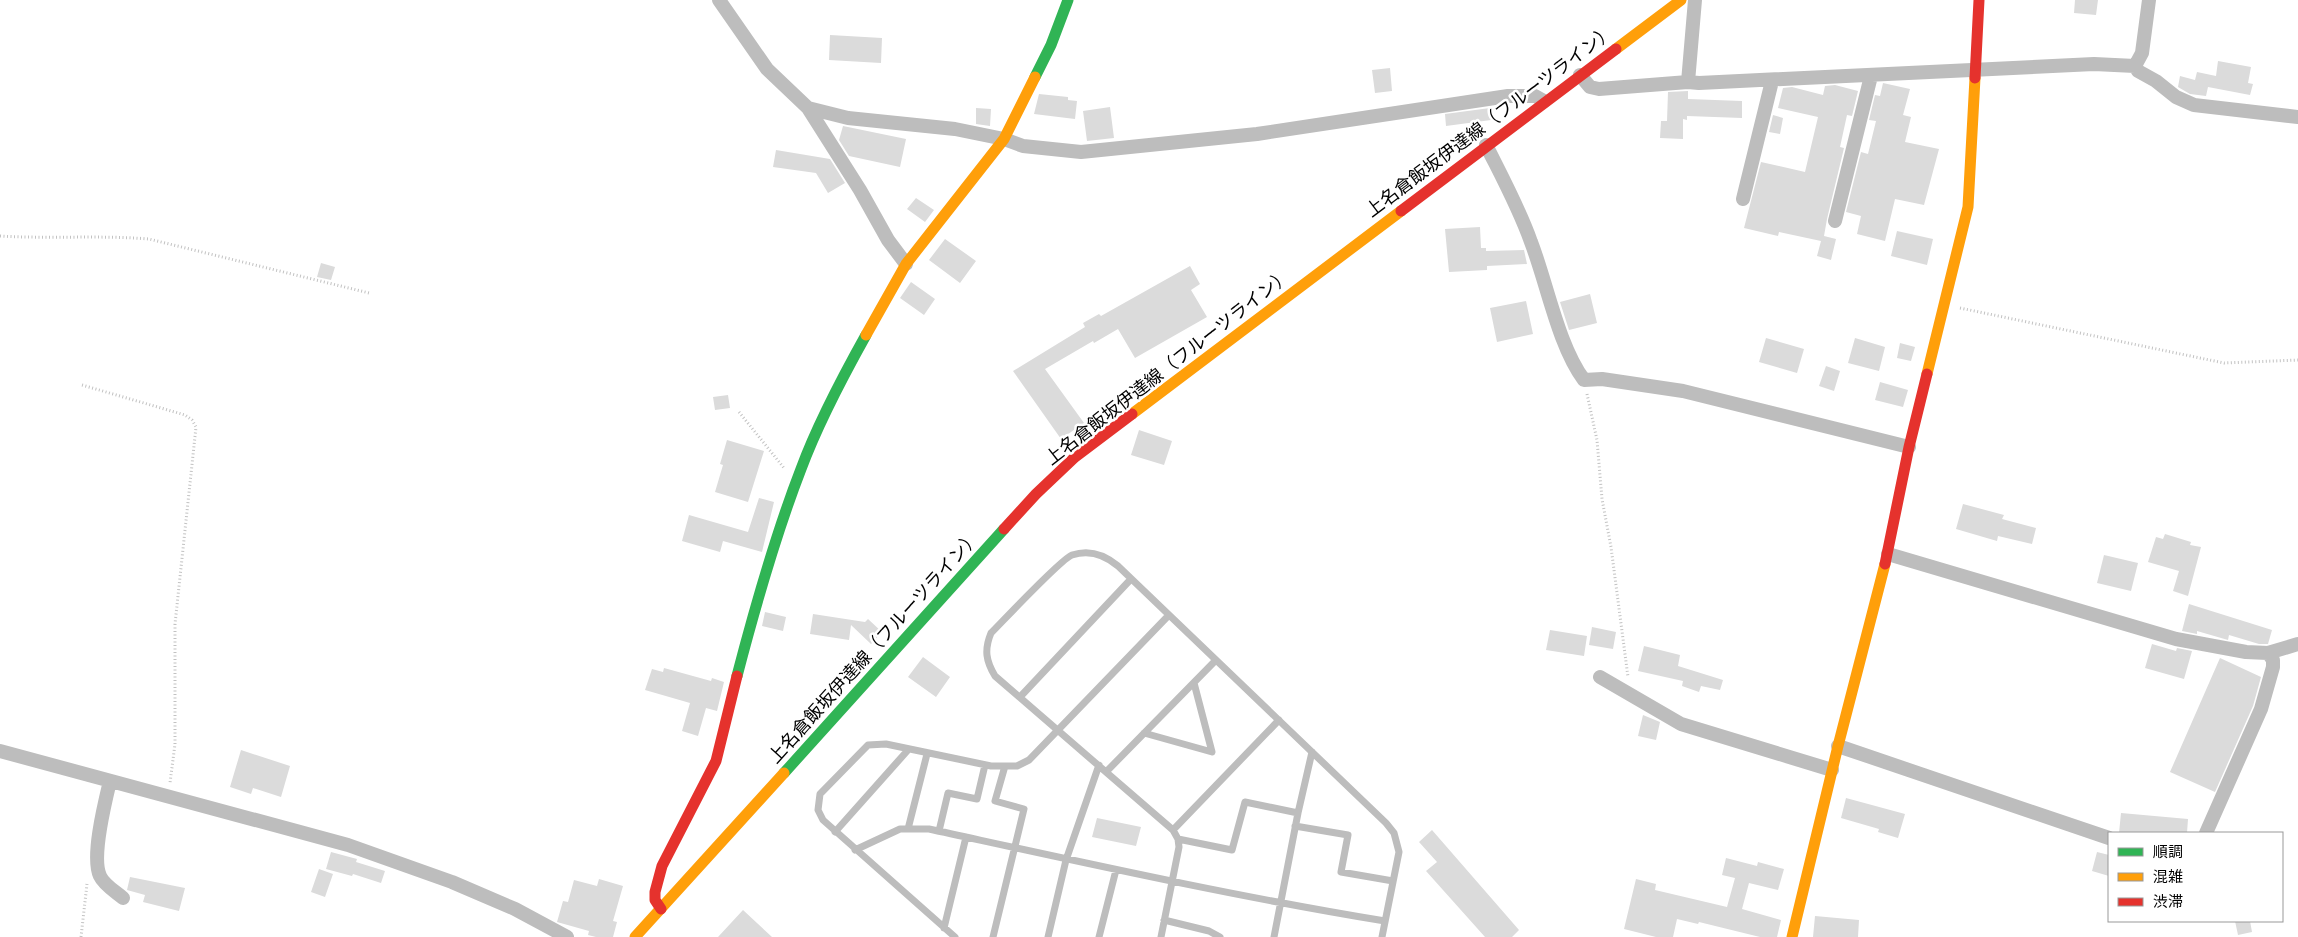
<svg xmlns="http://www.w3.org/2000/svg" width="2298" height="937" viewBox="0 0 2298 937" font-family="Mulish,'Noto Sans JP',sans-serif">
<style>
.building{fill:#dbdbdb}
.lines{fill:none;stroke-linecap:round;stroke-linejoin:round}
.path{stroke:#c2c2c2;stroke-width:3;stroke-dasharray:1 2.5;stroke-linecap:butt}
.lane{stroke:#bdbdbd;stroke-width:7}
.street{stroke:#bdbdbd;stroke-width:14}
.fast{stroke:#30b455;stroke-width:11}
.slow{stroke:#ff9f0a;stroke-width:11}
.jam{stroke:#e5322d;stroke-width:11}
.labels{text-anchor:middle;stroke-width:5;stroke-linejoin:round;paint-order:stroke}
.street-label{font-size:18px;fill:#000;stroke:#fff}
</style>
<rect width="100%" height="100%" fill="#fff"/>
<path class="building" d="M 2075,0 L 2098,0 L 2096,15 L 2074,13 Z
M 830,35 L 882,38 L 881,63 L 829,60 Z
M 2218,61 L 2251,67 L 2248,83 L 2253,84 L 2250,95 L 2208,87 L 2206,96 L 2190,94 L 2178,87 L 2180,76 L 2195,80 L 2197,72 L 2216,76 Z
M 1390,68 L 1392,91 L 1375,93 L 1372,70 Z
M 1883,83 L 1910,89 L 1903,115 L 1911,117 L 1905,142 L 1939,149 L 1924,205 L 1895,199 L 1885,241 L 1857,234 L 1861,216 L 1846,212 L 1861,152 L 1868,154 L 1876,121 L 1869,120 L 1875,95 L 1880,96 Z
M 1835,85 L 1858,91 L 1852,116 L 1847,115 L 1840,147 L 1844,148 L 1827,219 L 1824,236 L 1836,239 L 1831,260 L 1817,256 L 1821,241 L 1779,232 L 1778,236 L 1744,228 L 1761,162 L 1805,172 L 1818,117 L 1778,108 L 1783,88 L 1792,87 L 1823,95 L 1825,86 Z
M 1688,91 L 1688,99 L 1742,101 L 1742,118 L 1687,116 L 1687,120 L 1683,119 L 1683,139 L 1660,138 L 1661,121 L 1667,121 L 1668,92 Z
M 1039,94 L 1068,97 L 1068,100 L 1077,101 L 1075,119 L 1034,114 Z
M 1110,107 L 1114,138 L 1087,141 L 1083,111 Z
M 976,108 L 991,109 L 990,126 L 976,124 Z
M 1490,108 L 1491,120 L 1446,126 L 1445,114 Z
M 1773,115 L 1783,118 L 1780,134 L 1769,132 Z
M 843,126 L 906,139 L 900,167 L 849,156 L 839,140 Z
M 776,150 L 830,159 L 845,183 L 828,193 L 816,173 L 773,167 Z
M 916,198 L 934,210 L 925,222 L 907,209 Z
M 1480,227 L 1481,248 L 1486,248 L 1486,251 L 1524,250 L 1527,264 L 1487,266 L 1487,270 L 1449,272 L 1445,229 Z
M 1897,231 L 1933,239 L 1927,265 L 1891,256 Z
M 945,239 L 976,261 L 960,283 L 929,260 Z
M 321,263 L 335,267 L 331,280 L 317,277 Z
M 1190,266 L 1200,284 L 1191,290 L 1207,317 L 1135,358 L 1118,329 L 1094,343 L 1093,341 L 1045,369 L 1084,423 L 1061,439 L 1013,371 L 1085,327 L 1083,323 L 1099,314 L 1101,316 Z
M 911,282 L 935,299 L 924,315 L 900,298 Z
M 1590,294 L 1597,323 L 1569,330 L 1560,302 Z
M 1526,301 L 1533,334 L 1497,342 L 1490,308 Z
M 1766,338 L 1804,349 L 1797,373 L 1759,362 Z
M 1855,338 L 1885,347 L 1879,371 L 1848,363 Z
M 1900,343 L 1915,347 L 1911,361 L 1897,358 Z
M 1826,366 L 1840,371 L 1834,391 L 1819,386 Z
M 1880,382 L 1908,390 L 1903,407 L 1875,400 Z
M 728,395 L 730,408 L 715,410 L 713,397 Z
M 1139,430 L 1172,441 L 1164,465 L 1131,455 Z
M 727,440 L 764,451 L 748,502 L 715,492 L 723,465 L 720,464 Z
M 759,498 L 774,502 L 762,552 L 723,541 L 720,552 L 682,541 L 689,515 L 748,532 Z
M 1963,504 L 2004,515 L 2002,519 L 2036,528 L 2032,544 L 1998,536 L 1997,541 L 1956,529 Z
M 2165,534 L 2191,542 L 2190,545 L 2201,547 L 2188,596 L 2173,591 L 2179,571 L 2148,562 L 2156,537 L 2163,539 Z
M 2104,555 L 2138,563 L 2131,591 L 2097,583 Z
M 2189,604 L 2272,630 L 2268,644 L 2259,644 L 2229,635 L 2228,640 L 2197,631 L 2197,634 L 2182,631 Z
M 765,612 L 786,617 L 783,631 L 762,626 Z
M 813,614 L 865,622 L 868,619 L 882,632 L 871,644 L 851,625 L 849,640 L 810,634 Z
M 1592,627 L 1616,632 L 1613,649 L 1589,645 Z
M 1550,630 L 1587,636 L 1584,656 L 1546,650 Z
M 2152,644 L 2176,651 L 2177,648 L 2192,651 L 2184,679 L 2145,668 Z
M 1644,646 L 1680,655 L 1678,666 L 1723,680 L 1720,690 L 1701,686 L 1699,692 L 1682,686 L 1683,681 L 1638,671 Z
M 923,657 L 950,677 L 936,697 L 908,677 Z
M 2220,658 L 2261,677 L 2253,706 L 2215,792 L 2170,772 Z
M 664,668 L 711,681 L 712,678 L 724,682 L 717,711 L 706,708 L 698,736 L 682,731 L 690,703 L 645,690 L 652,669 L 663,672 Z
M 1643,715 L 1660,722 L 1656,740 L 1638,736 Z
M 241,750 L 290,766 L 281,797 L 253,788 L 251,794 L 230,787 Z
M 1846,798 L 1905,814 L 1898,838 L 1878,832 L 1879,829 L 1841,818 Z
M 2121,813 L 2188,819 L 2187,833 L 2119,833 Z
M 1097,818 L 1141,827 L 1136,846 L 1092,837 Z
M 1432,830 L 1519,930 L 1512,937 L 1485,937 L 1426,871 L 1437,862 L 1419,842 Z
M 331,852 L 357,859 L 356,862 L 385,871 L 381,883 L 353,874 L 352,876 L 326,869 Z
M 2097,852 L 2109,855 L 2109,876 L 2092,871 Z
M 1726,858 L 1757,866 L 1758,862 L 1784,869 L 1778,890 L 1749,883 L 1742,909 L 1781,920 L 1777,937 L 1760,937 L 1699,922 L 1698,924 L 1677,919 L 1673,937 L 1656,937 L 1624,929 L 1636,879 L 1656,884 L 1655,890 L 1727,907 L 1735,878 L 1722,875 Z
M 319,869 L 333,874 L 325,897 L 311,892 Z
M 130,877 L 185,888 L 179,911 L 143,902 L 145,895 L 127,890 Z
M 599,879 L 623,886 L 613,921 L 617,922 L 613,937 L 596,937 L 588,935 L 589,931 L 557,922 L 563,901 L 568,902 L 574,880 L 597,886 Z
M 743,910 L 772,937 L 718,937 Z
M 1815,916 L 1859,920 L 1858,937 L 1813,937 Z
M 2235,921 L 2250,921 L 2252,932 L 2238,935 Z"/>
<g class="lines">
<path class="path" d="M 0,236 C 50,239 100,235 149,239 L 369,293
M 1960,308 L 2224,363 L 2298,360
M 82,385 L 185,415 L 192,420 L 196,427 L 175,624 L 175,744 L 170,783
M 1587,394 L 1597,440 L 1602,499 L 1611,547 L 1628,677
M 739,412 L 784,468
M 81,937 L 87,884"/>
<path class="lane" d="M 1020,697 L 1131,579
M 1144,733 L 1212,752 L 1194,683
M 1106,772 L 1216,660
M 1295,826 L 1348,835 L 1341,872 L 1393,881
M 908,829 L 927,754
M 1173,830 L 1279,720
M 939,831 L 948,793 L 977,799 L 985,765
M 835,832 L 908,750
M 1178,839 L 1232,850 L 1245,802 L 1298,813
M 855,850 L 900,829 L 929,829 C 1081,862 1232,896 1385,921
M 1164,920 L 1209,931 L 1220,937
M 944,928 L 966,837
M 955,937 L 823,820 L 818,810 L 820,794 L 868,745 L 886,744 L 991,766 L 1017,766 L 1029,760 L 1169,615
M 993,937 L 1024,809 L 995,801 L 1005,766
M 1048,937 L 1066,860 L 1099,765
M 1099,937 L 1116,870
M 1161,937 L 1179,847 L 1178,839 L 1173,830 L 995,676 C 986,661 984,650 991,633 C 1003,621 1061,559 1072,555 C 1090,549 1105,555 1118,566 L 1386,823 L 1394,833 L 1399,852 L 1382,937
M 1274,937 L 1298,813 L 1312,752"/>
<path class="street" d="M 719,0 L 767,69 L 808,108 L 848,118 L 955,129 L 1004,139 L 1023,146 L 1081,152 L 1257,134 L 1508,96 L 1535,96 L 1544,101
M 1695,0 L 1688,82 L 1699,83 L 2094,64 L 2135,66 L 2142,53 L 2149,0
M 2135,66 L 2138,71 L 2156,81 L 2176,97 L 2194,105 L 2298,117
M 1580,75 L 1590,87 L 1599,89 L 1688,82
M 808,108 L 860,190 L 888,240 L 906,264
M 1486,145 C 1502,177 1519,208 1531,242 C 1547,283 1558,345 1584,380 L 1602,379 L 1683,391 L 1909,447
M 1743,199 L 1772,81
M 1835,221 L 1871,76
M 1888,554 L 2176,639 L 2246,652 L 2268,653 L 2273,660 L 2273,667 L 2261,709 L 2206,833
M 2268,653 L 2298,644
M 1600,677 L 1681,724 L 1832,770
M 1838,746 L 2109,838
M 0,751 L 348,845 L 452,882 L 515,909 L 567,937
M 110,781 C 105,802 91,857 100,876 C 104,885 116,892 123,898"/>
<path class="fast" d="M 1035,77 L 1051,45 L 1068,0
M 737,676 C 755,607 775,536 801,469 C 818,423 842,378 866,335
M 784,773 L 1004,529"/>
<path class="slow" d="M 1616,49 L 1681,0
M 866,335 L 906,264 L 1004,139 L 1035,77
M 1927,374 L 1968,207 L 1975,78
M 1132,414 L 1401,211
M 635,937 L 784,773
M 1792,937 L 1838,746 L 1885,564"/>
<path class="jam" d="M 1975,78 L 1979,0
M 1401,211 L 1616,49
M 1004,529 L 1036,494 L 1075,457 L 1132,414
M 1885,564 L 1909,447 L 1927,374
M 661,909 L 655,900 L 655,892 L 662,866 L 716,761 L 737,676"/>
</g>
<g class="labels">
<g class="street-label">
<text transform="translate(1490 121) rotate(-37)" y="6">上名倉飯坂伊達線（フルーツライン）</text>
<text transform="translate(1168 367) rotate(-38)" y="6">上名倉飯坂伊達線（フルーツライン）</text>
<text transform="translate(874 647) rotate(-48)" y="6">上名倉飯坂伊達線（フルーツライン）</text>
</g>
</g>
<rect x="2108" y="832" width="175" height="90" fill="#ffffff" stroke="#999999"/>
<rect x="2118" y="848" width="25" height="8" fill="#30b455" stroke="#999999"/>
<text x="2153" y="857" font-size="15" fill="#000000">順調</text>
<rect x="2118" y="873" width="25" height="8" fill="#ff9f0a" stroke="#999999"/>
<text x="2153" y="882" font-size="15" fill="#000000">混雑</text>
<rect x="2118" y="898" width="25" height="8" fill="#e5322d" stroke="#999999"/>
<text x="2153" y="907" font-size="15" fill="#000000">渋滞</text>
</svg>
